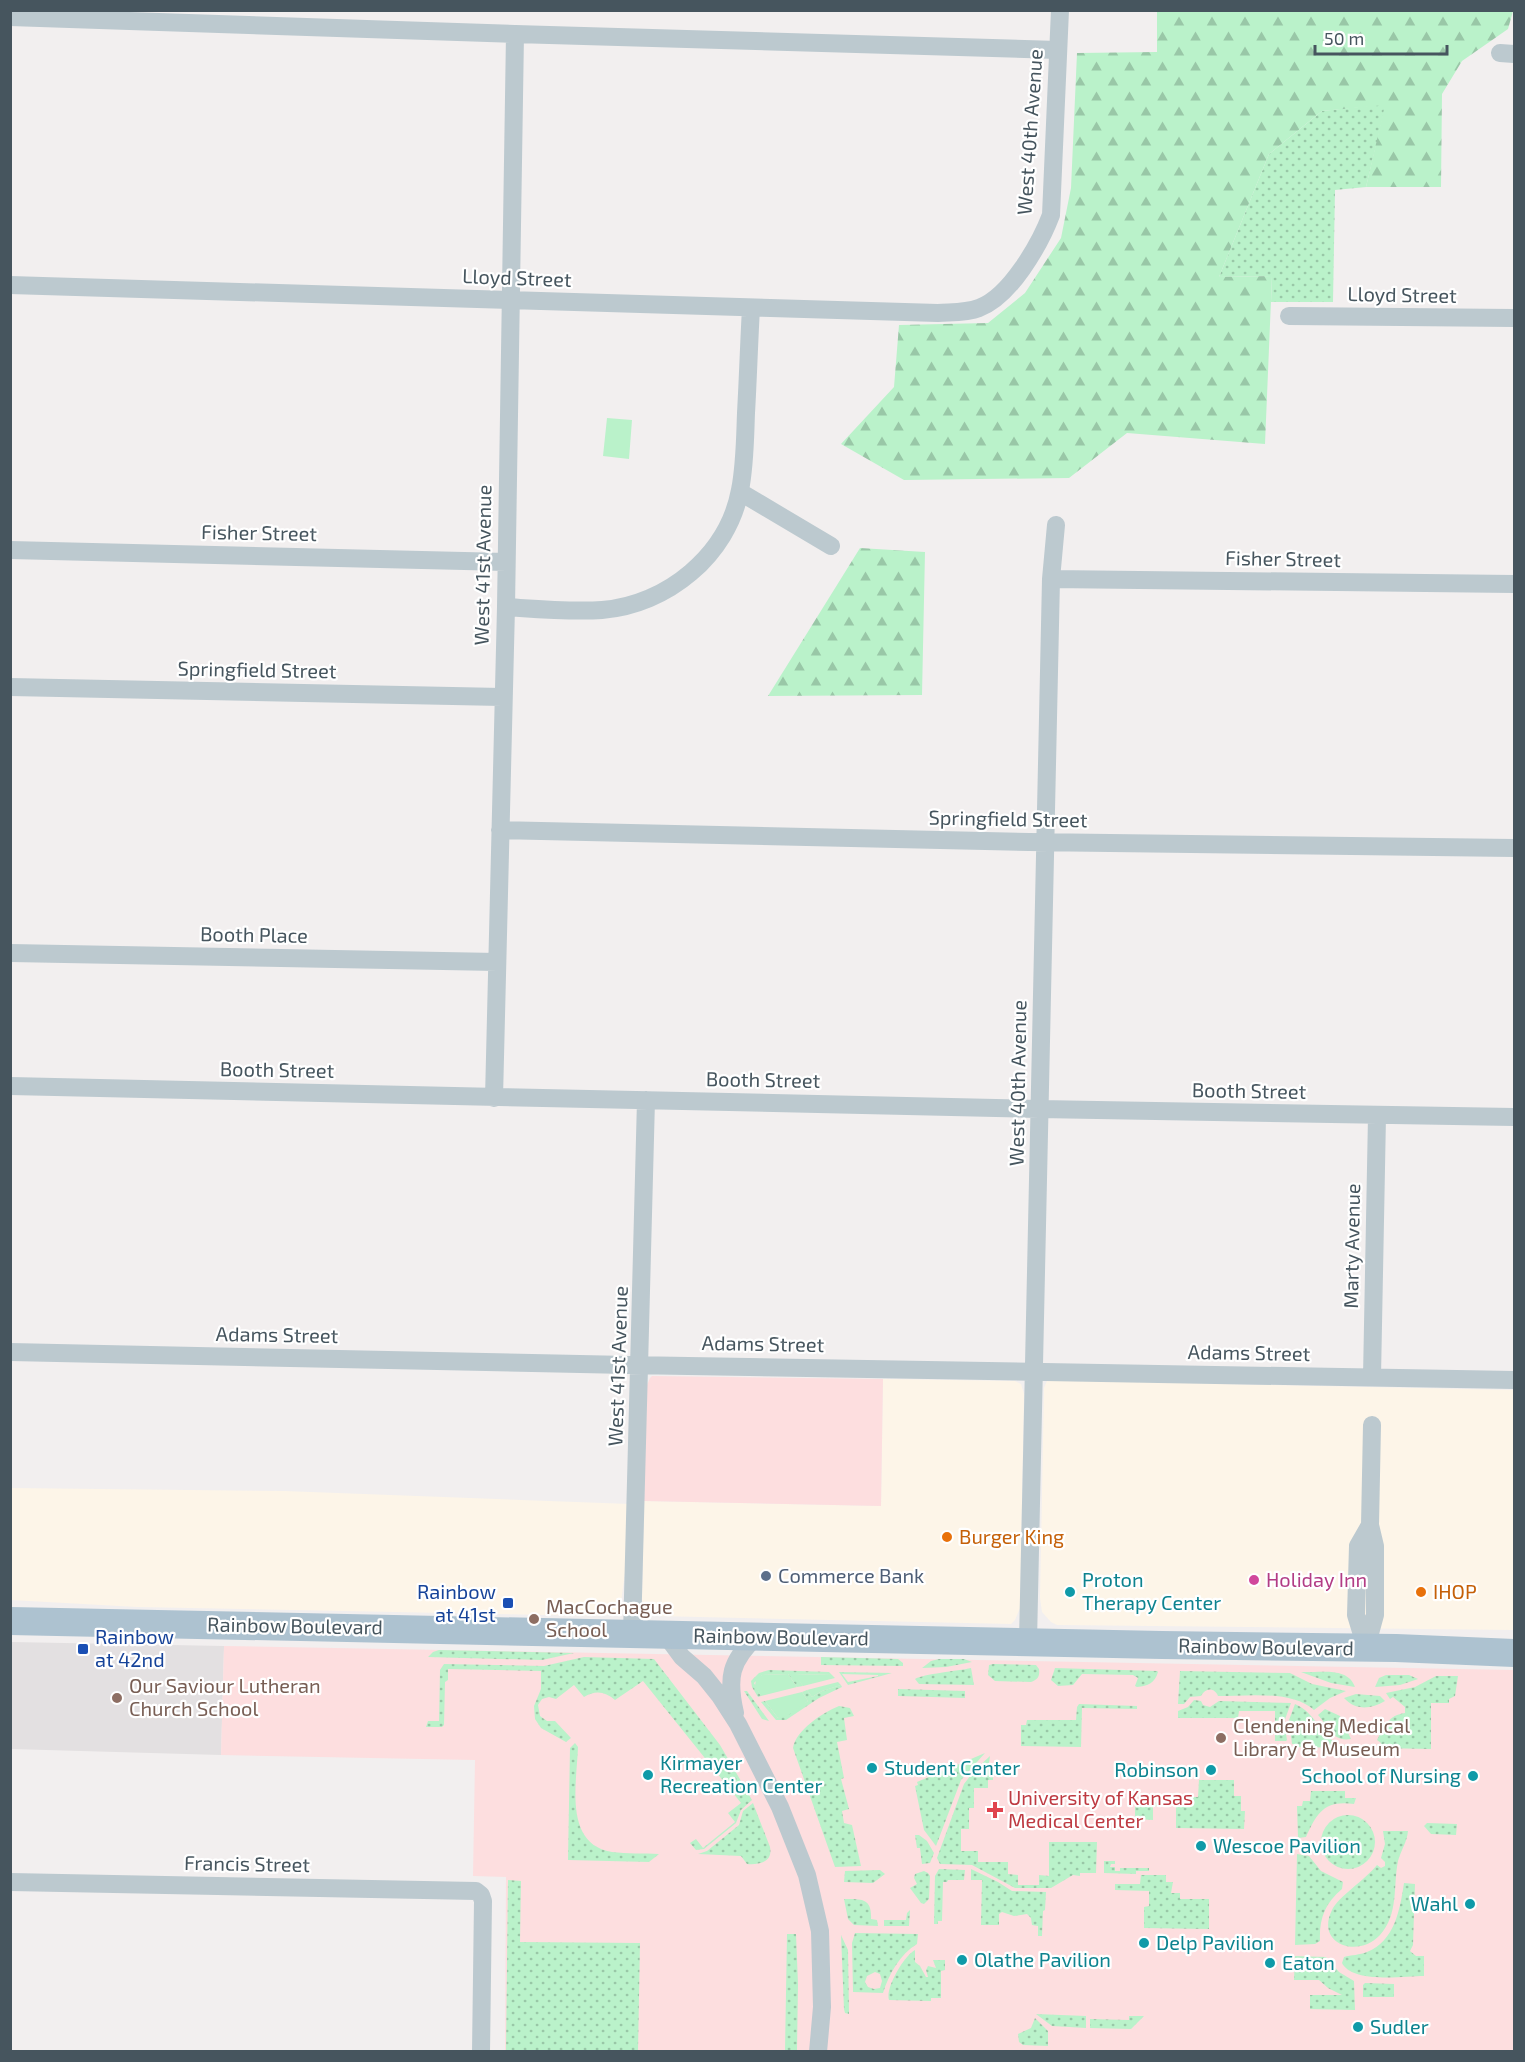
<svg xmlns="http://www.w3.org/2000/svg" width="1525" height="2062" viewBox="0 0 1525 2062" font-family="'Exo 2',sans-serif">
<style>
.commercial{fill:#fdf5e8}
.education{fill:#e3e0e1}
.medical{fill:#fddedf}
.grass{fill:url(#grass-dots);fill-rule:evenodd}
.forest{fill:url(#forest-firs)}
.green{fill:#baf2ca}
.lines{fill:none;stroke-linecap:round;stroke-linejoin:round}
.minor{stroke:#bcc9cf;stroke-width:18}
.primary{stroke:#adc2d0;stroke-width:28}
.food-dot{fill:#e8710a;stroke:#fff;stroke-width:2}
.service-dot{fill:#5c6f8a;stroke:#fff;stroke-width:2}
.hotel-dot{fill:#d1479c;stroke:#fff;stroke-width:2}
.culture-dot{fill:#0f9aa8;stroke:#fff;stroke-width:2}
.transit-dot{fill:#1a4fb4;stroke:#fff;stroke-width:2}
.education-dot{fill:#8d6e63;stroke:#fff;stroke-width:2}
.health-dot{fill:#e0444e;stroke:#fff;stroke-width:2}
.labels{text-anchor:middle;stroke-width:4.5;stroke-linejoin:round;paint-order:stroke}
.street-label{font-size:20px;fill:#46555e;stroke:#fff}
.food-label{font-size:20px;fill:#c56008;stroke:#fff;text-anchor:start}
.service-label{font-size:20px;fill:#4e5e75;stroke:#fff;text-anchor:start}
.culture-label{font-size:20px;fill:#0d838f;stroke:#fff;text-anchor:start}
.hotel-label{font-size:20px;fill:#b23c85;stroke:#fff;text-anchor:start}
.transit-label{font-size:20px;fill:#164399;stroke:#fff;text-anchor:end}
.education-label{font-size:20px;fill:#785e54;stroke:#fff;text-anchor:start}
.health-label{font-size:20px;fill:#be3a42;stroke:#fff;text-anchor:start}
</style>
<defs>
<pattern id="grass-dots" width="8" height="8" patternUnits="userSpaceOnUse" patternTransform="scale(1.5)"><rect width="8" height="8" fill="#baf2ca"/><path d="M2 2h.1M6 6h.1" fill="none" stroke="#99c7a7" stroke-width="1.8" stroke-linecap="round"/></pattern>
<pattern id="forest-firs" width="22" height="20" patternUnits="userSpaceOnUse" patternTransform="scale(1.5)"><rect width="22" height="20" fill="#baf2ca"/><path d="M5 1l3.5 6h-7zM16 11l3.5 6h-7z" fill="#99c7a7"/></pattern>
</defs>
<rect width="100%" height="100%" fill="#f2efef"/>
<path class="commercial" d="M 1049,1376 L 1220,1384 L 1514,1390 L 1514,1630 L 1057,1625 L 1051,1622 L 1042,1612 L 1040,1598 L 1044,1388 Z
M 883,1379 L 1015,1381 L 1021,1384 L 1024,1394 L 1020,1608 L 1015,1620 L 1011,1624 L 656,1616 L 644,1609 L 642,1600 L 644,1501 L 881,1506 Z
M 10,1488 L 284,1491 L 630,1504 L 627,1558 L 621,1602 L 614,1613 L 604,1616 L 137,1607 L 11,1600 Z"/>
<path class="education" d="M 11,1642 L 224,1646 L 221,1755 L 11,1749 Z"/>
<path class="medical" d="M 652,1376 L 883,1379 L 881,1506 L 644,1501 L 647,1385 L 650,1378 Z
M 224,1646 L 1514,1670 L 1514,2051 L 505,2051 L 506,1877 L 473,1876 L 475,1760 L 221,1755 Z"/>
<path class="grass" d="M 1386,104 L 1366,187 L 1335,190 L 1333,302 L 1271,302 L 1272,276 L 1219,277 L 1269,154 L 1322,111 Z
M 439,1650 L 574,1653 L 542,1660 L 428,1657 L 433,1652 Z
M 584,1657 L 654,1659 L 720,1745 L 752,1800 L 741,1810 L 736,1823 L 704,1849 L 696,1850 L 690,1843 L 696,1839 L 703,1848 L 735,1822 L 728,1813 L 741,1803 L 643,1681 L 615,1700 C 605,1691 595,1690 584,1697 L 574,1685 L 556,1699 L 549,1697 L 542,1699 L 538,1705 L 540,1716 L 547,1721 L 555,1721 L 571,1738 L 566,1742 L 541,1728 L 535,1719 L 534,1706 L 541,1689 L 541,1671 L 448,1669 L 448,1680 L 445,1682 L 444,1725 L 442,1727 L 426,1727 L 428,1721 L 439,1721 L 440,1670 L 444,1664 L 544,1666 Z
M 821,1657 L 898,1659 L 903,1663 L 903,1666 L 821,1665 Z
M 939,1659 L 964,1659 L 972,1662 L 946,1667 L 922,1668 L 931,1661 Z
M 993,1664 L 1036,1665 L 1039,1669 C 1040,1676 1038,1680 1031,1682 L 995,1681 L 988,1675 L 989,1665 Z
M 971,1668 L 974,1685 L 919,1684 L 915,1679 C 923,1674 958,1671 971,1668 Z
M 1055,1668 L 1157,1671 L 1158,1672 C 1155,1683 1148,1686 1137,1687 L 1135,1686 L 1138,1678 L 1133,1675 L 1082,1674 L 1073,1685 L 1058,1686 L 1051,1680 Z
M 769,1670 L 829,1672 L 832,1675 L 795,1674 L 803,1686 L 797,1687 L 788,1674 L 762,1675 L 754,1683 L 761,1696 L 758,1697 L 752,1687 L 751,1681 L 759,1673 Z
M 1180,1671 L 1290,1673 L 1312,1684 L 1346,1691 L 1330,1698 L 1314,1710 C 1291,1690 1248,1696 1218,1696 C 1214,1687 1205,1688 1201,1696 L 1190,1697 L 1184,1704 L 1178,1704 Z
M 839,1672 L 892,1673 L 848,1685 ZM 842,1674 L 878,1675 L 878,1676 L 848,1682 Z
M 1301,1672 C 1319,1673 1348,1666 1355,1687 L 1331,1683 Z
M 1386,1675 L 1409,1675 L 1418,1679 L 1400,1685 L 1375,1687 L 1379,1678 Z
M 1436,1676 L 1458,1676 L 1455,1696 L 1449,1699 L 1449,1703 L 1431,1703 L 1431,1749 L 1380,1748 L 1381,1743 L 1377,1740 C 1384,1726 1389,1715 1405,1713 L 1405,1707 L 1393,1697 L 1390,1699 L 1386,1693 L 1415,1687 Z
M 841,1685 L 842,1687 L 819,1698 L 786,1720 L 776,1720 L 761,1702 L 765,1701 L 778,1718 L 808,1701 L 802,1692 L 807,1690 L 812,1697 L 822,1691 Z
M 898,1689 L 965,1691 L 965,1698 L 898,1696 Z
M 744,1691 L 747,1691 L 769,1721 L 762,1719 Z
M 1356,1694 L 1380,1696 L 1385,1701 C 1371,1709 1356,1711 1344,1698 Z
M 1194,1700 L 1201,1701 L 1203,1705 L 1210,1707 L 1219,1701 L 1291,1703 L 1284,1722 L 1287,1740 L 1286,1741 L 1275,1741 L 1275,1711 L 1239,1711 L 1238,1718 L 1178,1718 L 1178,1711 L 1188,1707 Z
M 1079,1704 L 1137,1706 L 1137,1709 L 1082,1708 L 1081,1747 L 1021,1746 L 1021,1725 L 1026,1725 L 1027,1720 L 1076,1720 L 1077,1707 Z
M 1295,1704 C 1320,1715 1320,1742 1347,1746 L 1347,1748 L 1298,1747 L 1298,1744 L 1292,1744 L 1289,1720 Z
M 839,1706 L 850,1708 L 854,1716 L 844,1718 L 847,1740 L 837,1742 L 844,1778 L 841,1779 L 849,1809 L 842,1811 L 844,1823 L 852,1825 L 861,1866 L 835,1867 L 793,1748 C 796,1730 822,1713 839,1706 Z
M 1325,1709 L 1340,1716 L 1351,1739 C 1332,1742 1329,1727 1318,1715 Z
M 575,1743 L 578,1747 C 577,1782 563,1844 612,1852 C 627,1854 644,1853 659,1854 L 649,1862 L 568,1860 L 570,1748 Z
M 985,1753 L 961,1780 L 936,1846 L 924,1830 L 915,1786 L 918,1785 L 917,1782 Z
M 990,1756 L 989,1763 L 993,1764 L 993,1780 L 988,1780 L 988,1788 L 974,1788 L 974,1808 L 969,1808 L 969,1829 L 961,1829 L 961,1851 L 978,1851 L 978,1862 L 1008,1862 L 1008,1874 L 1018,1875 L 1018,1885 L 1039,1885 L 1039,1875 L 1049,1876 L 1049,1842 L 1097,1842 L 1096,1873 L 1080,1873 L 1080,1876 L 1073,1875 L 1051,1888 L 1015,1888 L 972,1865 L 940,1864 L 937,1858 L 964,1784 L 974,1771 Z
M 1199,1780 L 1234,1780 L 1234,1796 L 1241,1796 L 1241,1811 L 1245,1811 L 1244,1829 L 1176,1828 L 1176,1797 L 1198,1797 Z
M 1311,1791 L 1345,1791 L 1345,1798 L 1356,1798 L 1354,1804 C 1324,1800 1317,1813 1306,1837 L 1298,1838 L 1297,1806 L 1302,1806 L 1303,1801 L 1310,1801 Z
M 1142,1801 L 1156,1802 L 1157,1806 L 1153,1807 L 1153,1820 L 1135,1819 L 1135,1802 Z
M 753,1803 L 770,1847 C 773,1862 760,1865 747,1864 L 741,1856 L 698,1854 L 707,1851 L 739,1825 L 743,1811 Z
M1321 1842a27 27 0 1 1 54 0a27 27 0 1 1-54 0Z
M 1427,1823 L 1457,1824 L 1456,1835 L 1431,1834 L 1424,1826 Z
M 1383,1831 L 1408,1831 C 1407,1842 1401,1850 1398,1861 C 1393,1886 1399,1914 1380,1935 C 1358,1959 1315,1944 1332,1910 C 1338,1897 1365,1880 1377,1865 L 1381,1868 L 1385,1866 L 1385,1862 L 1381,1858 L 1385,1844 Z
M 915,1835 L 919,1835 L 927,1841 L 934,1853 L 930,1863 L 922,1864 L 920,1848 L 917,1848 Z
M 1297,1854 L 1309,1856 L 1321,1871 L 1343,1882 L 1342,1889 C 1325,1903 1319,1919 1320,1941 L 1315,1944 L 1295,1945 Z
M 1104,1861 L 1115,1861 L 1115,1864 L 1111,1864 L 1110,1867 L 1115,1867 L 1115,1871 L 1120,1871 L 1120,1868 L 1149,1868 L 1149,1871 L 1136,1871 L 1136,1874 L 1104,1873 Z
M 939,1869 L 965,1870 L 964,1880 L 948,1880 L 947,1882 L 943,1882 L 942,1921 L 938,1921 L 938,1924 L 934,1924 L 935,1876 Z
M 971,1869 L 998,1882 L 1012,1891 L 1046,1892 L 1045,1910 L 1043,1911 L 1042,1936 L 1038,1936 L 1038,1926 L 1032,1925 L 1031,1918 L 1027,1914 L 1014,1916 L 1002,1912 L 999,1914 L 999,1925 L 981,1925 L 982,1880 L 971,1880 Z
M 880,1870 L 885,1874 L 873,1883 L 844,1882 L 845,1871 Z
M 924,1871 L 928,1873 L 930,1876 L 929,1899 L 924,1904 L 921,1903 L 910,1888 L 917,1884 L 914,1878 L 915,1874 Z
M 1141,1875 L 1166,1875 L 1166,1882 L 1173,1882 L 1171,1893 L 1180,1893 L 1180,1899 L 1209,1899 L 1209,1929 L 1144,1928 L 1144,1907 L 1149,1906 L 1149,1891 L 1115,1890 L 1115,1884 L 1140,1884 Z
M 508,1880 L 521,1881 L 520,1942 L 640,1943 L 638,2051 L 506,2051 Z
M 1404,1883 L 1415,1884 L 1413,1945 L 1410,1951 L 1416,1956 L 1424,1956 L 1424,1976 C 1404,1976 1353,1984 1342,1963 L 1344,1957 C 1351,1955 1360,1955 1367,1952 C 1395,1941 1400,1909 1404,1883 Z
M 844,1899 C 862,1899 872,1898 871,1919 L 877,1920 L 878,1926 L 854,1925 L 848,1919 Z
M 910,1910 L 909,1926 L 884,1926 L 884,1920 L 906,1920 L 907,1913 Z
M 855,1933 L 918,1934 L 917,1944 C 900,1954 889,1974 883,1993 L 853,1992 L 852,1943 ZM 875,1972 L 880,1974 L 882,1981 L 880,1988 L 874,1989 L 868,1987 L 865,1982 L 867,1976 Z
M 787,1934 L 796,1934 L 798,1984 L 797,2051 L 785,2051 Z
M 841,1935 L 848,1950 L 849,2014 L 845,2013 L 844,2009 Z
M 915,1950 L 915,1962 L 920,1966 L 926,1977 L 928,1977 L 926,1970 L 928,1966 L 936,1968 L 933,1960 L 945,1960 L 945,1970 L 941,1971 L 941,1998 L 931,1998 L 931,2001 L 889,2000 C 885,1988 904,1956 915,1950 Z
M 1295,1956 L 1326,1957 L 1339,1972 L 1354,1981 L 1355,2010 L 1310,2009 L 1310,1995 L 1342,1995 L 1328,1988 L 1319,1980 L 1294,1980 Z
M 1365,1983 L 1394,1984 L 1394,1997 L 1363,1997 L 1363,1985 Z
M 1036,2014 L 1086,2016 L 1086,2028 L 1052,2026 Z
M 1129,2016 L 1144,2016 L 1131,2029 L 1090,2028 L 1090,2019 L 1129,2020 Z
M 1035,2018 L 1048,2031 L 1048,2046 L 1023,2045 L 1019,2042 L 1018,2034 L 1031,2028 Z"/>
<path class="forest" d="M 1157,11 L 1513,11 L 1508,29 L 1462,61 L 1442,94 L 1441,187 L 1366,187 L 1385,105 L 1322,111 L 1269,154 L 1219,277 L 1272,276 L 1265,444 L 1127,433 L 1069,478 L 904,480 L 841,444 L 894,387 L 899,325 L 988,323 L 1025,293 L 1061,238 L 1071,188 L 1077,53 L 1157,52 Z
M 860,548 L 925,552 L 922,695 L 768,696 Z"/>
<path class="green" d="M 607,418 L 632,420 L 629,459 L 603,456 Z
M 788,1674 L 797,1687 L 761,1696 L 755,1686 L 756,1679 L 762,1675 Z
M 794,1674 L 832,1675 L 835,1678 L 803,1686 Z
M 838,1682 L 841,1685 L 822,1691 L 812,1697 L 807,1690 Z
M 802,1692 L 808,1701 L 787,1716 L 778,1718 L 765,1701 Z"/>
<g class="lines">
<path class="minor" d="M 10,17 L 515,34 L 1058,50
M 1500,53 L 1514,54
M 10,285 L 938,313 C 951,312 966,313 979,308 C 1010,297 1040,244 1051,215 L 1060,10
M 1289,316 L 1514,318
M 740,492 L 831,546
M 10,550 L 506,562
M 1051,579 L 1514,584
M 506,607 C 537,609 570,612 602,610 C 667,605 728,555 740,490 C 745,465 745,439 746,413 C 748,378 749,343 751,308
M 10,687 L 502,697
M 500,830 L 1029,842 L 1514,848
M 10,953 L 497,962
M 10,1086 L 1039,1109 L 1514,1117
M 494,1098 L 506,607 L 515,34
M 10,1352 L 628,1365 L 1514,1380
M 1372,1377 L 1377,1116
M 632,1634 L 646,1100
M 665,1634 L 682,1657 L 704,1676 L 720,1696 L 738,1724 L 780,1807 L 807,1875 L 820,1931 L 822,2007 L 818,2052
M 1028,1642 L 1051,579 L 1056,525
M 1366,1648 L 1375,1615 L 1375,1546 L 1370,1525 L 1372,1425
M 1366,1648 L 1356,1615 L 1358,1546 L 1370,1525
M 735,1713 C 727,1678 730,1661 757,1636
M 10,1882 L 476,1891 L 481,1895 L 483,1901 L 481,2052"/>
<path class="primary" d="M 10,1621 L 1162,1645 L 1396,1648 L 1514,1653"/>
</g>
<g class="food-dot">
<circle cx="947" cy="1537" r="6"/>
<circle cx="1421" cy="1592" r="6"/>
</g>
<circle class="service-dot" cx="766" cy="1576" r="6"/>
<circle class="hotel-dot" cx="1254" cy="1580" r="6"/>
<g class="culture-dot">
<circle cx="1070" cy="1592" r="6"/>
<circle cx="872" cy="1768" r="6"/>
<circle cx="1211" cy="1770" r="6"/>
<circle cx="648" cy="1775" r="6"/>
<circle cx="1473" cy="1776" r="6"/>
<circle cx="1201" cy="1846" r="6"/>
<circle cx="1470" cy="1904" r="6"/>
<circle cx="1144" cy="1943" r="6"/>
<circle cx="962" cy="1960" r="6"/>
<circle cx="1270" cy="1963" r="6"/>
<circle cx="1358" cy="2027" r="6"/>
</g>
<g class="transit-dot">
<rect x="502" y="1597" width="12" height="12" rx="3"/>
<rect x="77" y="1643" width="12" height="12" rx="3"/>
</g>
<g class="education-dot">
<circle cx="534" cy="1619" r="6"/>
<circle cx="117" cy="1698" r="6"/>
<circle cx="1221" cy="1738" r="6"/>
</g>
<path class="health-dot" d="M992 1801h6v6h6v6h-6v6h-6v-6h-6v-6h6z"/>
<g class="labels">
<g class="street-label">
<text transform="translate(1030 132) rotate(-86)" y="7">West 40th Avenue</text>
<text transform="translate(517 278) rotate(2)" y="7">Lloyd Street</text>
<text transform="translate(1402 295) rotate(1)" y="7">Lloyd Street</text>
<text transform="translate(259 533) rotate(1)" y="7">Fisher Street</text>
<text transform="translate(1283 559) rotate(1)" y="7">Fisher Street</text>
<text transform="translate(483 565) rotate(-89)" y="7">West 41st Avenue</text>
<text transform="translate(257 670) rotate(1)" y="7">Springfield Street</text>
<text transform="translate(1008 819) rotate(1)" y="7">Springfield Street</text>
<text transform="translate(254 935) rotate(1)" y="7">Booth Place</text>
<text transform="translate(277 1070) rotate(1)" y="7">Booth Street</text>
<text transform="translate(763 1080) rotate(1)" y="7">Booth Street</text>
<text transform="translate(1018 1083) rotate(-89)" y="7">West 40th Avenue</text>
<text transform="translate(1249 1091) rotate(1)" y="7">Booth Street</text>
<text transform="translate(1352 1246) rotate(-89)" y="7">Marty Avenue</text>
<text transform="translate(277 1335) rotate(1)" y="7">Adams Street</text>
<text transform="translate(763 1344) rotate(1)" y="7">Adams Street</text>
<text transform="translate(1249 1353) rotate(1)" y="7">Adams Street</text>
<text transform="translate(618 1366) rotate(-88)" y="7">West 41st Avenue</text>
<text transform="translate(295 1626) rotate(1)" y="7">Rainbow Boulevard</text>
<text transform="translate(781 1637) rotate(1)" y="7">Rainbow Boulevard</text>
<text transform="translate(1266 1647) rotate(1)" y="7">Rainbow Boulevard</text>
<text transform="translate(247 1864) rotate(1)" y="7">Francis Street</text>
</g>
<g class="food-label">
<text x="959" y="1544">Burger King</text>
<text x="1433" y="1599">IHOP</text>
</g>
<g class="service-label">
<text x="778" y="1583">Commerce Bank</text>
</g>
<g class="culture-label">
<text x="1082" y="1587">Proton<tspan x="1082" dy="23">Therapy Center</tspan></text>
<text x="660" y="1770">Kirmayer<tspan x="660" dy="23">Recreation Center</tspan></text>
<text x="884" y="1775">Student Center</text>
<text x="1199" y="1777" text-anchor="end">Robinson</text>
<text x="1461" y="1783" text-anchor="end">School of Nursing</text>
<text x="1213" y="1853">Wescoe Pavilion</text>
<text x="1458" y="1911" text-anchor="end">Wahl</text>
<text x="1156" y="1950">Delp Pavilion</text>
<text x="974" y="1967">Olathe Pavilion</text>
<text x="1282" y="1970">Eaton</text>
<text x="1370" y="2034">Sudler</text>
</g>
<g class="hotel-label">
<text x="1266" y="1587">Holiday Inn</text>
</g>
<g class="transit-label">
<text x="496" y="1599">Rainbow<tspan x="496" dy="23">at 41st</tspan></text>
<text x="95" y="1644" text-anchor="start">Rainbow<tspan x="95" dy="23">at 42nd</tspan></text>
</g>
<g class="education-label">
<text x="546" y="1614">MacCochague<tspan x="546" dy="23">School</tspan></text>
<text x="129" y="1693">Our Saviour Lutheran<tspan x="129" dy="23">Church School</tspan></text>
<text x="1233" y="1733">Clendening Medical<tspan x="1233" dy="23">Library &amp; Museum</tspan></text>
</g>
<g class="health-label">
<text x="1008" y="1805">University of Kansas<tspan x="1008" dy="23">Medical Center</tspan></text>
</g>
</g>
<rect width="1525" height="2062" fill="none" stroke="#46555e" stroke-width="24"/>
<path d="M1315 45v9h132v-9" fill="none" stroke="#46555e" stroke-width="3"/>
<text x="1324" y="45" font-size="18" fill="#46555e" stroke="#ffffff" stroke-width="4.5" paint-order="stroke">50 m</text>
</svg>
